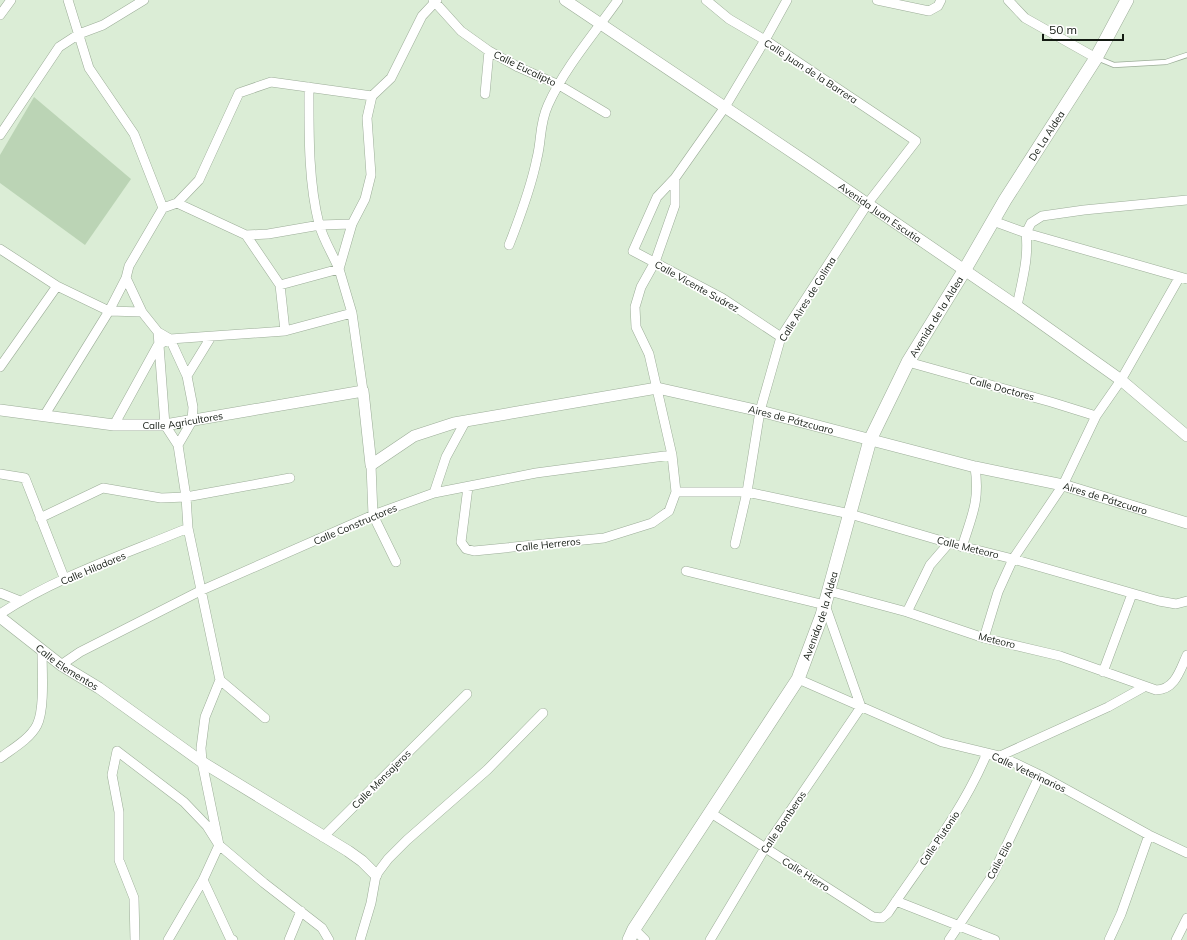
<svg xmlns="http://www.w3.org/2000/svg" width="1187" height="940" viewBox="0 0 1187 940" font-family="Mulish,sans-serif">
<style>
.garden{fill:#bbd4b5}
.lines{fill:none;stroke-linecap:round;stroke-linejoin:round}
.service-casing{stroke:#9cad98;stroke-width:6}
.minor-casing{stroke:#9cad98;stroke-width:10}
.tertiary-casing{stroke:#9cad98;stroke-width:12}
.secondary-casing{stroke:#9cad98;stroke-width:14}
.service{stroke:#fff;stroke-width:4.5}
.minor{stroke:#fff;stroke-width:9}
.tertiary{stroke:#fff;stroke-width:11}
.secondary{stroke:#fff;stroke-width:13}
.labels{text-anchor:middle;stroke-width:3.5;stroke-linejoin:round;paint-order:stroke}
.street-label{font-size:10px;fill:#131a12;stroke:#fff}
</style>
<rect width="100%" height="100%" fill="#dbedd6"/>
<path class="garden" d="M 34,97 L 131,179 L 85,245 L 0,183 L 0,155 Z"/>
<g class="lines">
<g class="service-casing">
<path id="service" d="M 1097,58 L 1114,65 L 1166,62 L 1187,55"/>
</g>
<g class="minor-casing">
<path id="minor" d="M 68,0 L 89,68 L 134,134 L 163,208
M 433,0 L 461,31 L 489,51 L 518,67 L 559,85 L 606,113
M 706,0 L 729,19 L 765,40 L 916,141 L 868,203 L 781,337 L 760,411 L 747,492 L 735,544
M 877,0 L 929,11 L 938,6 L 941,0
M 1008,0 L 1025,18 L 1096,58
M 0,15 L 11,0
M 485,94 L 489,51
M 372,96 L 391,78 L 422,16 L 437,0
M 0,135 L 59,47 L 79,34 L 103,25 L 144,0
M 177,203 L 246,235 L 268,234 L 320,225 L 352,224
M 993,221 L 1026,233 L 1187,279
M 1026,233 L 1031,223 L 1042,216 L 1084,210 L 1187,200
M 246,235 L 280,285 L 285,331
M 509,245 C 520,217 531,188 537,158 C 542,138 539,125 548,105 C 565,67 594,34 618,0
M 0,249 L 57,286 L 109,311 L 142,312
M 126,278 L 142,312 L 158,332 L 170,339 L 187,376 L 193,407 L 192,421 L 178,445
M 280,285 L 339,269 C 333,255 323,239 319,224 C 308,180 309,132 309,87
M 1017,306 C 1022,281 1029,258 1026,233
M 158,332 L 165,425 L 178,445 L 186,497 L 188,528 L 220,680 L 205,717 L 201,748 L 202,762 L 219,845 L 203,880 L 168,940
M 781,337 L 722,298 L 633,251 L 657,197 L 675,178 L 725,107 L 765,40 L 787,0
M 908,362 L 1051,402 L 1096,416
M 0,367 L 57,286
M 187,376 L 211,337
M 363,391 L 352,313 L 339,269 L 352,224 L 365,199 L 371,175 L 367,118 L 372,96
M 44,416 L 109,311 L 126,278 L 129,266 L 163,208 L 177,203 L 199,180 L 239,93 L 271,82 L 372,96
M 114,425 L 158,345 L 170,339 L 285,331 L 352,313
M 371,465 L 373,515 L 396,562
M 0,474 L 25,478 L 65,580
M 468,487 L 461,542 L 466,549 L 474,551 L 604,538 L 652,523 L 669,511 L 676,492 L 672,455 L 649,354 L 636,327 L 635,307 L 641,287 L 655,262 L 675,205 L 675,178
M 676,492 L 747,492 L 850,514 L 949,543 L 1013,559 L 1159,601 L 1176,604 L 1187,601
M 434,493 L 446,457 L 465,422
M 40,518 L 103,488 L 161,498 L 186,497 L 290,478
M 962,547 C 972,515 980,501 975,467
M 686,571 L 825,605 L 861,707 L 765,848 L 710,940
M 829,591 L 907,612 L 984,638 L 1060,656 L 1156,690 C 1175,690 1180,670 1187,655
M 0,593 L 20,601
M 907,612 L 930,565 L 949,543
M 0,614 C 56,577 126,554 188,528
M 984,638 L 998,592 L 1013,559 L 1063,485 L 1096,416 L 1121,380 L 1179,278
M 61,665 L 80,652 L 200,591 L 373,515 L 434,493 L 536,473 L 672,455
M 1103,672 L 1132,594
M 798,679 L 942,742 L 1000,756 L 1040,775 L 1149,835 L 1187,853
M 220,680 L 265,718
M 1000,756 L 1108,707 L 1144,687
M 0,758 C 12,749 30,739 37,725 C 45,709 42,670 42,651
M 711,813 L 873,917 L 882,918 L 888,913 C 923,861 963,811 987,753
M 323,837 L 467,694
M 203,880 L 230,938 L 233,940
M 896,901 L 995,940
M 634,929 L 645,940
M 135,940 L 134,898 L 119,860 L 119,812 L 112,775 L 117,751 L 184,802 L 207,826 L 219,845 L 264,883 L 322,928 L 329,940
M 289,940 L 301,911
M 360,940 L 371,903 L 376,875 L 388,859 L 407,840 L 487,770 L 543,713
M 949,940 L 992,876 L 1040,775
M 1109,940 L 1121,914 L 1149,835
M 1176,940 L 1187,918"/>
</g>
<g class="tertiary-casing">
<g id="tertiary">
<path id="s1" d="M 565,0 L 808,163 L 1017,306 L 1121,380 L 1187,436"/>
<path id="s2" d="M 0,410 L 114,425 L 165,425 L 363,391 L 371,465 L 414,436 L 454,423 L 657,388 L 760,411 L 975,467 L 1063,485 L 1187,523"/>
<path id="s3" d="M 0,617 L 61,665 L 99,688 L 202,762 L 348,851 L 362,861 L 376,875"/>
</g>
</g>
<g class="secondary-casing">
<g id="secondary">
<path id="s4" d="M 629,940 L 634,929 L 798,679 L 822,615 L 870,440 L 908,362 L 964,271 L 1005,200 L 1096,58 L 1127,0"/>
</g>
</g>
<use href="#service" class="service"/>
<use href="#minor" class="minor"/>
<use href="#tertiary" class="tertiary"/>
<use href="#secondary" class="secondary"/>
</g>
<g class="labels">
<g class="street-label">
<text transform="translate(525 68) rotate(26)" y="4">Calle Eucalipto</text>
<text transform="translate(811 71) rotate(33)" y="4">Calle Juan de la Barrera</text>
<text dy="4" stroke="none"><textPath href="#s4" startOffset="913">De La Aldea</textPath></text>
<text dy="4" stroke="none"><textPath href="#s1" startOffset="380">Avenida Juan Escutia</textPath></text>
<text transform="translate(697 286) rotate(29)" y="4">Calle Vicente Suárez</text>
<text transform="translate(807 299) rotate(-58)" y="4">Calle Aires de Colima</text>
<text dy="4" stroke="none"><textPath href="#s4" startOffset="701">Avenida de la Aldea</textPath></text>
<text transform="translate(1002 388) rotate(15)" y="4">Calle Doctores</text>
<text dy="4" stroke="none"><textPath href="#s2" startOffset="879">Aires de Pátzcuaro</textPath></text>
<text dy="4" stroke="none"><textPath href="#s2" startOffset="184">Calle Agricultores</textPath></text>
<text dy="4" stroke="none"><textPath href="#s2" startOffset="1203">Aires de Pátzcuaro</textPath></text>
<text transform="translate(355 524) rotate(-23)" y="4">Calle Constructores</text>
<text transform="translate(548 544) rotate(-6)" y="4">Calle Herreros</text>
<text transform="translate(968 547) rotate(14)" y="4">Calle Meteoro</text>
<text transform="translate(93 568) rotate(-23)" y="4">Calle Hiladores</text>
<text dy="4" stroke="none"><textPath href="#s4" startOffset="378">Avenida de la Aldea</textPath></text>
<text transform="translate(997 640) rotate(14)" y="4">Meteoro</text>
<text dy="4" stroke="none"><textPath href="#s3" startOffset="84">Calle Elementos</textPath></text>
<text transform="translate(1029 772) rotate(25)" y="4">Calle Veterinarios</text>
<text transform="translate(381 779) rotate(-45)" y="4">Calle Mensajeros</text>
<text transform="translate(783 822) rotate(-56)" y="4">Calle Bomberos</text>
<text transform="translate(939 838) rotate(-56)" y="4">Calle Plutonio</text>
<text transform="translate(999 860) rotate(-62)" y="4">Calle Elio</text>
<text transform="translate(806 874) rotate(32)" y="4">Calle Hierro</text>
</g>
</g>
<path d="M1043 34v6h80v-6" fill="none" stroke="#131a12" stroke-width="2"/>
<text x="1049" y="34" font-size="12" fill="#131a12" stroke="#ffffff" stroke-width="3" paint-order="stroke">50 m</text>
</svg>
